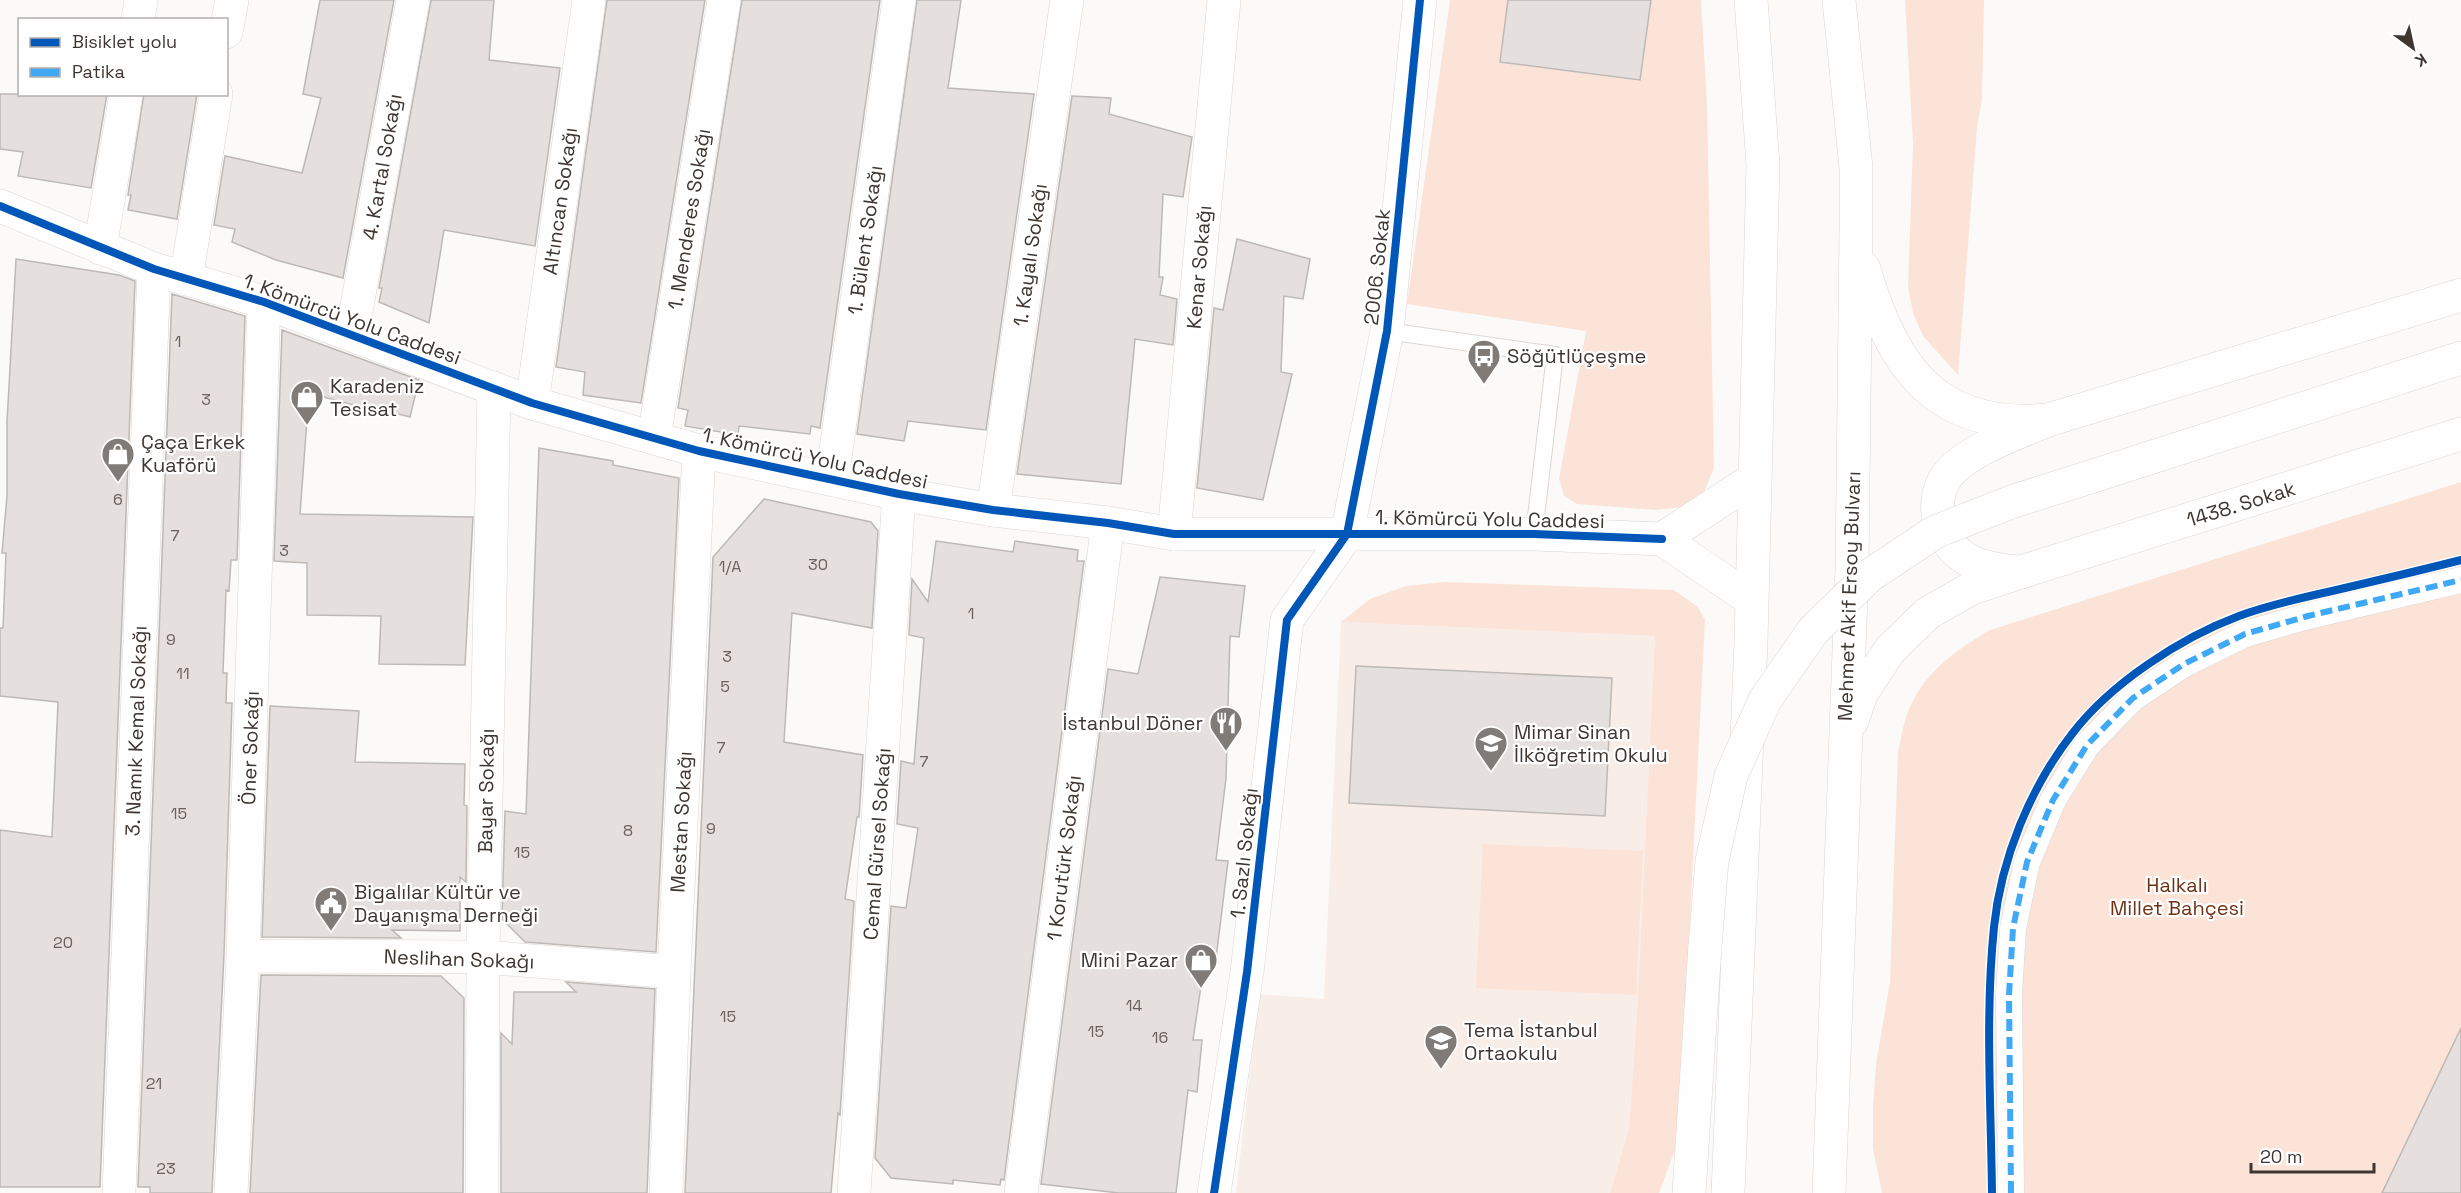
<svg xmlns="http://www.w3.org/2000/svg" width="2461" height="1193" viewBox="0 0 2461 1193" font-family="'Space Grotesk',sans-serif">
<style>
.built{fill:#f8ede7}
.green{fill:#fce3d8}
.building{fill:#e5e0dd;stroke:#bdb9b6;stroke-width:1.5}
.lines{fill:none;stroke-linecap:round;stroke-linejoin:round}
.service-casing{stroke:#dcd6d3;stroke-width:18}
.pedestrian-casing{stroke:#dcd6d3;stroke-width:27}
.minor-casing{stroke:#dcd6d3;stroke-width:34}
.tertiary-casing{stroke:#dcd6d3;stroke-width:34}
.primary-casing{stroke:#dcd6d3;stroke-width:34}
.service{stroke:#fffefe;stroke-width:16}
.pedestrian{stroke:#fffefe;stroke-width:26}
.minor{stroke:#fffefe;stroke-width:33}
.tertiary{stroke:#fffefe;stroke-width:33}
.primary{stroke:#fffefe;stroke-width:33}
.primary-bridge-casing{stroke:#dcd6d3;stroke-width:34;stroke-linecap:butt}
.primary-bridge{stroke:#fffefe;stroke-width:33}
.quiet{stroke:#3fa9f5;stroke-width:6;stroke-dasharray:12 6;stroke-linecap:butt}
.cycleway-casing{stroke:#fff;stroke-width:11}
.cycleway{stroke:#0057b8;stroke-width:8}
.labels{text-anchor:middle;stroke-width:4.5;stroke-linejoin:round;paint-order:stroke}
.number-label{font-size:16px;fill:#69615e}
.street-label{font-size:20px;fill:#3f3632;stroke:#fff}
.poi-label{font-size:20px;fill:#3f3632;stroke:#fff;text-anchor:start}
.park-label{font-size:20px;fill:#6f3214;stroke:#fff}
</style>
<rect width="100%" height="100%" fill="#fcfaf8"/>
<path class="built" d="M 1341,622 L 1655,636 L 1637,1013 L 1629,1128 L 1610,1193 L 1236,1193 L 1259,994 L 1324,999 Z"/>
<path class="green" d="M 1450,0 L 1701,0 L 1707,104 L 1714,468 L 1704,492 L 1684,507 L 1655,510 L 1577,504 L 1564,496 L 1559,479 L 1586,331 L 1407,304 Z
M 1905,0 L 1984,0 L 1982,99 L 1977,128 L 1958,375 L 1923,336 L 1913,313 L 1908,287 L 1913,144 Z
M 2461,482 L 2461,1193 L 1882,1193 L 1873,1149 L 1873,1107 L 1876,1064 L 1890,982 L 1898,751 C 1901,739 1903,726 1907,714 C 1923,673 1954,651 1990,630 Z
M 1445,582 L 1674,590 L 1698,607 L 1705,620 L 1679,1139 L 1659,1193 L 1610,1193 L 1629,1128 L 1637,1013 L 1655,636 L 1341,622 L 1370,599 L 1406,586 Z
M 1483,844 L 1643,851 L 1636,995 L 1476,988 Z"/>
<path class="building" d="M 320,0 L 394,0 L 343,278 L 276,260 L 232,242 L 235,229 L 214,225 L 225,156 L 302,173 L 321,98 L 303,94 Z
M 431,0 L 494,0 L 489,60 L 560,68 L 535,246 L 444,230 L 429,323 L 379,302 L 382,288 L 379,288 Z
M 607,0 L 705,0 L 641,403 L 583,395 L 585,372 L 556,367 Z
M 742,0 L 880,0 L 820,428 L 811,426 L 810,434 L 739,426 L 738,435 L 685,426 L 688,410 L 678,408 Z
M 917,0 L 961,0 L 948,88 L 1034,94 L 986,430 L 908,421 L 904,441 L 857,434 Z
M 1508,0 L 1651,0 L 1640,80 L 1500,62 Z
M 0,94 L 107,94 L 91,188 L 18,176 L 23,152 L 0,149 Z
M 144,94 L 197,94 L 177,219 L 128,210 L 131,195 L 128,195 Z
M 1072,96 L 1111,98 L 1109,114 L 1192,137 L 1183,197 L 1163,194 L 1159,277 L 1163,277 L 1160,295 L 1177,299 L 1173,345 L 1135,339 L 1121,484 L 1017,474 Z
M 1237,239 L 1310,259 L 1303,299 L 1284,296 L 1281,372 L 1292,374 L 1263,500 L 1197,488 L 1214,308 L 1223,310 Z
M 16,259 L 119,275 L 135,281 L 100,1187 L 0,1187 L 0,830 L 52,837 L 58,702 L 0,696 L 0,628 L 3,628 L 6,553 L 2,553 L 7,496 L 7,422 Z
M 172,294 L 245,316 L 237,560 L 231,560 L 229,591 L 226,590 L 223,673 L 227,673 L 226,703 L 232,703 L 224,955 L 212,1193 L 150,1193 L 150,1187 L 138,1187 Z
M 282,330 L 419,380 L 410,417 L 391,412 L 390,415 L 309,393 L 300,514 L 473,517 L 465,665 L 379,664 L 381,616 L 307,615 L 307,563 L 274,561 Z
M 539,448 L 613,461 L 613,465 L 679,478 L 656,952 L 525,942 L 502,919 L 505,811 L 526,814 Z
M 764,499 L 871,522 L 878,531 L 872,628 L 792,613 L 784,742 L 863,755 L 859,817 L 857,817 L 845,899 L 854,901 L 840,1115 L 838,1113 L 831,1193 L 685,1193 L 713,557 Z
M 936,541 L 1013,552 L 1015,541 L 1078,550 L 1077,561 L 1084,561 L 1004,1180 L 1001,1179 L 1000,1185 L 953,1180 L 953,1184 L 891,1178 L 875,1158 L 891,906 L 906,908 L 918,828 L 897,824 L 901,761 L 914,764 L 924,638 L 909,635 L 912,579 L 928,602 Z
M 1160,577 L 1245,586 L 1239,637 L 1230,636 L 1226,778 L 1216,860 L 1228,861 L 1215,967 L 1204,966 L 1193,1040 L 1202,1040 L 1197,1092 L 1188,1090 L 1176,1193 L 1119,1193 L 1041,1184 L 1108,669 L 1138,674 Z
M 1356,666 L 1612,678 L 1605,816 L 1349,803 Z
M 270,706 L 359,711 L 355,762 L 465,764 L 464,805 L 467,806 L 466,882 L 460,877 L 460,931 L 392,930 L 401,938 L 262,937 Z
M 261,975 L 441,976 L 464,998 L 463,1193 L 250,1193 Z
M 566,982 L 655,989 L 647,1193 L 501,1193 L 501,1033 L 512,1044 L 514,992 L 576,992 Z
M 2461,1028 L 2461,1193 L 2382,1193 Z"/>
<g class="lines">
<g class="service-casing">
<path id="service" d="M 1387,331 L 1555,355 L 1534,534"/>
</g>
<g class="pedestrian-casing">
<path id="pedestrian" d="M 2011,1193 L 2009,995 L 2013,928 L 2027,862 L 2053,800 L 2087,745 L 2133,698 L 2184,664 L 2245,634 L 2308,616 L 2461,580"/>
</g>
<g class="minor-casing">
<path id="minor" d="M 138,20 L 141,0
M 226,32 L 232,0
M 100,248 L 126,94
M 186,279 L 216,94
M 352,333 L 413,0
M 532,403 L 589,0
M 654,438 L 724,0
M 832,479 L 899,0
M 993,510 L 1067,0
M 1174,534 L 1224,0
M 243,956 L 483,957 L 674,972
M 119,1193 L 154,269
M 231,1193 L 243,956 L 264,302
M 482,1193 L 483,957 L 494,388
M 666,1193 L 674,972 L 699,451
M 854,1193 L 899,494
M 1021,1193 L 1108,523
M 1214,1193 L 1247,972 L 1287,620 L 1347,534 L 1387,331 L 1420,0"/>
</g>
<g class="tertiary-casing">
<path id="tertiary" d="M 0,206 L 154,269 L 264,302 L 532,403 L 699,451 L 899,494 L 993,510 L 1108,523 L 1174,534 L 1534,534 L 1662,539
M 2461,295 L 2048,420 C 2020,432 1965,451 1947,476 C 1928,503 1939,544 1968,560 C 1984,569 2003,571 2021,572 L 2461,434"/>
</g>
<g class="primary-casing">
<path id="primary" d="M 1864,269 C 1892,367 1936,431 2048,420
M 2087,478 L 2461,358
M 1752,600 L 1662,539 L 1755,478
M 1852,721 L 1861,694 L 1890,650 L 1928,613 L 1972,588 L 2021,572
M 1689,1193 L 1705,946
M 1728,1193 L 1751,642 L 1763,165 L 1751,0
M 1829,1193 L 1852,569 L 1856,231 L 1856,168 L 1839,0"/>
</g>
<use href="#service" class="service"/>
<use href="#pedestrian" class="pedestrian"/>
<use href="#minor" class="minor"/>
<use href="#tertiary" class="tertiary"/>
<use href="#primary" class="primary"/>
<g class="primary-bridge-casing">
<path id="primary-bridge" d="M 1705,946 L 1712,861 L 1731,776 L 1765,700 L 1813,631 L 1869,576 L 1935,532 L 2014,501 L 2087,478"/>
</g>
<use href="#primary-bridge" class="primary-bridge"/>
<path class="quiet" d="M 2011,1193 L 2009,995 L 2013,928 L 2027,862 L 2053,800 L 2087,745 L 2133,698 L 2184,664 L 2245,634 L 2308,616 L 2461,580"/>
<g class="cycleway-casing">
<path id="cycleway" d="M 0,206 L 154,269 L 264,302 L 532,403 L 699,451 L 899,494 L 993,510 L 1108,523 L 1174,534 L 1534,534 L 1662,539
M 1214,1193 L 1247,972 L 1287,620 L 1347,534 L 1387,331 L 1420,0
M 1992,1193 C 1991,1105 1985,1015 1994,927 C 2001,859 2030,788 2072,734 C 2110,684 2180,638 2239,616 C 2268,605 2301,598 2332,591 C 2375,581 2418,571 2461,560"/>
</g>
<use href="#cycleway" class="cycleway"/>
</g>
<defs>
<g id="bus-pin" transform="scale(1.725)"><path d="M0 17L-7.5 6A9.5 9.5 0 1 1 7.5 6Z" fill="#817b77" stroke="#fff"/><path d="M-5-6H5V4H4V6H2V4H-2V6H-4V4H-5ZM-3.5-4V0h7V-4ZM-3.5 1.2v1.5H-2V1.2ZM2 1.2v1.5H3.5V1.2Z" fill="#fff"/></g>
<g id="shop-pin" transform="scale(1.725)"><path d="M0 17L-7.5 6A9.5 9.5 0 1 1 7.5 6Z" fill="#817b77" stroke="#fff"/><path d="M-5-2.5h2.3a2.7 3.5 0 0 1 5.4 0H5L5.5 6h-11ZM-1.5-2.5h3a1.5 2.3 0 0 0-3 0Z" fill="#fff"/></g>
<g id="restaurant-pin" transform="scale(1.725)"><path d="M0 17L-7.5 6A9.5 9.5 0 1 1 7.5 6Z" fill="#817b77" stroke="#fff"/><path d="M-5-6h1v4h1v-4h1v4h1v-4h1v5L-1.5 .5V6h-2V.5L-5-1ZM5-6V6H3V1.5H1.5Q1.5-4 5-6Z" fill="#fff"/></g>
<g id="school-pin" transform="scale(1.725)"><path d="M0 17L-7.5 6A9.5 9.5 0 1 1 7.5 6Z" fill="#817b77" stroke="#fff"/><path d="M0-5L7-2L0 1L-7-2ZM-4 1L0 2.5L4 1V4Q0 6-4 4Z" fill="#fff"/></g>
<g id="civic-pin" transform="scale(1.725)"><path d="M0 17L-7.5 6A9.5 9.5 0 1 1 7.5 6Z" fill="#817b77" stroke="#fff"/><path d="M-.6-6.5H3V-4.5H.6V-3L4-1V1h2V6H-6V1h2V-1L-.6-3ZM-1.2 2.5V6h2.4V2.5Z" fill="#fff"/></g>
</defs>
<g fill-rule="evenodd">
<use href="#bus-pin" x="1484" y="356"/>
<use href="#shop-pin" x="307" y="397"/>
<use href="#shop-pin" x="118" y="454"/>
<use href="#restaurant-pin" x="1226" y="723"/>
<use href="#school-pin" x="1491" y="743"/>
<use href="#civic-pin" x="331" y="903"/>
<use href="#shop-pin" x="1201" y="960"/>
<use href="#school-pin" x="1441" y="1041"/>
</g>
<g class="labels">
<g class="number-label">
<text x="178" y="347">1</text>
<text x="206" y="405">3</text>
<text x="118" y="505">6</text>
<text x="175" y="541">7</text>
<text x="284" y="556">3</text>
<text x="818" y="570">30</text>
<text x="730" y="572">1/A</text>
<text x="971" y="619">1</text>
<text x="171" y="645">9</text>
<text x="727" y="662">3</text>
<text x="183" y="679">11</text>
<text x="725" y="692">5</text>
<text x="721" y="753">7</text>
<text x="924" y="767">7</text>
<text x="179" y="819">15</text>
<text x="711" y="834">9</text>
<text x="628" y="836">8</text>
<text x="522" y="858">15</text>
<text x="63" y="948">20</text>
<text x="1134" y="1011">14</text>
<text x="728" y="1022">15</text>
<text x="1096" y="1037">15</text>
<text x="1160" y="1043">16</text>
<text x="154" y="1089">21</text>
<text x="166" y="1174">23</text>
</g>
<g class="street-label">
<text transform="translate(382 167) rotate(-80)" y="7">4. Kartal Sokağı</text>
<text transform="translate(560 201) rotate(-82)" y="7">Altıncan Sokağı</text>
<text transform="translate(689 219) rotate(-81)" y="7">1. Menderes Sokağı</text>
<text transform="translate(865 240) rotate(-82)" y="7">1. Bülent Sokağı</text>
<text transform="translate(1030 255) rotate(-82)" y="7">1. Kayalı Sokağı</text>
<text transform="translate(1199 267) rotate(-85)" y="7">Kenar Sokağı</text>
<text transform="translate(1377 267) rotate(-84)" y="7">2006. Sokak</text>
<text transform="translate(352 319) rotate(20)" y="7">1. Kömürcü Yolu Caddesi</text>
<text transform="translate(815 458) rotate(12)" y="7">1. Kömürcü Yolu Caddesi</text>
<text transform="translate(2241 504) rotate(-17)" y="7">1438. Sokak</text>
<text transform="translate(1490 519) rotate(1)" y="7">1. Kömürcü Yolu Caddesi</text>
<text transform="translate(1849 596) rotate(-88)" y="7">Mehmet Akif Ersoy Bulvarı</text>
<text transform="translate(136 731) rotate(-88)" y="7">3. Namık Kemal Sokağı</text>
<text transform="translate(250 748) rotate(-88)" y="7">Öner Sokağı</text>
<text transform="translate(486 791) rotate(-89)" y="7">Bayar Sokağı</text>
<text transform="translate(681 822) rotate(-87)" y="7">Mestan Sokağı</text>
<text transform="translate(877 844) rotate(-86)" y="7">Cemal Gürsel Sokağı</text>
<text transform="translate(1244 853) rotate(-84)" y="7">1. Sazlı Sokağı</text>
<text transform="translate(1064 858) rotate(-83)" y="7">1 Korutürk Sokağı</text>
<text transform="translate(459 959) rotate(2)" y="7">Neslihan Sokağı</text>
</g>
<g class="poi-label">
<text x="1507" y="363">Söğütlüçeşme</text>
<text x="330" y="393">Karadeniz<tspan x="330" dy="23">Tesisat</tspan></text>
<text x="141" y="449">Çaça Erkek<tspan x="141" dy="23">Kuaförü</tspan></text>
<text x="1203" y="730" text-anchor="end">İstanbul Döner</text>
<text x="1514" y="739">Mimar Sinan<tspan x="1514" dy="23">İlköğretim Okulu</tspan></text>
<text x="354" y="899">Bigalılar Kültür ve<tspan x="354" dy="23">Dayanışma Derneği</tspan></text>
<text x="1178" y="967" text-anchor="end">Mini Pazar</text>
<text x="1464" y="1037">Tema İstanbul<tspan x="1464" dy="23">Ortaokulu</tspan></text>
</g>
<g class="park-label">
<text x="2177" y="892">Halkalı<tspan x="2177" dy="23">Millet Bahçesi</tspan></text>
</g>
</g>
<rect x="18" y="18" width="210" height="78" fill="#ffffff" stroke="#b2afad" stroke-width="1.5"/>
<rect x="30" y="38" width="30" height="9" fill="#0057b8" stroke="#b2afad" stroke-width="1.5"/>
<text x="72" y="48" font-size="18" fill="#3f3632">Bisiklet yolu</text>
<rect x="30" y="68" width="30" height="9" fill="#3fa9f5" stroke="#b2afad" stroke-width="1.5"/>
<text x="72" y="78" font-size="18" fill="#3f3632">Patika</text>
<g transform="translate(2413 48) rotate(147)" stroke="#ffffff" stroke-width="4.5" paint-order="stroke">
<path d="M0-4.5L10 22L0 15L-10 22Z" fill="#3f3632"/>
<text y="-9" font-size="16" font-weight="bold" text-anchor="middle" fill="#3f3632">K</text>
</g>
<path d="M2251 1163v9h123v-9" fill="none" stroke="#3f3632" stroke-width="3"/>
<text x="2260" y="1163" font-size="18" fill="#3f3632" stroke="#ffffff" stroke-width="4.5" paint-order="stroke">20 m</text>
</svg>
